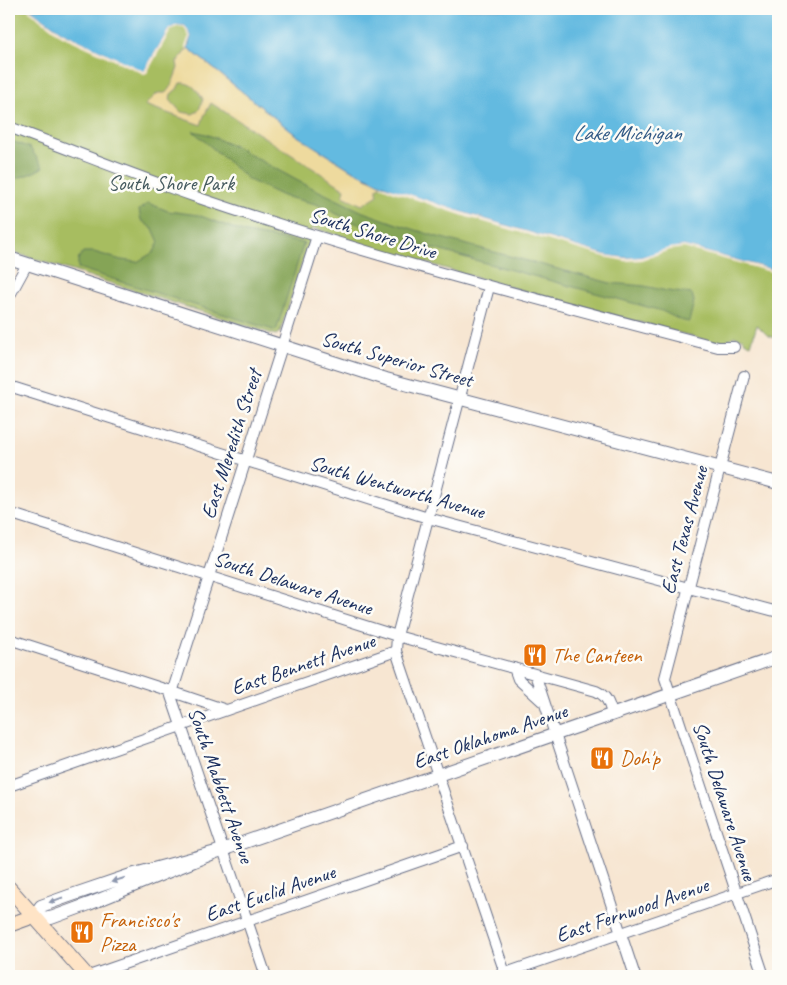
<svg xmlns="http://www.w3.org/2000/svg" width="787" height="985" viewBox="0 0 787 985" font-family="Caveat,sans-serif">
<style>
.green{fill:#a7bd61;stroke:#617660}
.forest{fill:#85a457;stroke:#506a5a}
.sand{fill:#eeda9e;stroke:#84847e;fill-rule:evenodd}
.water{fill:#63bae0;stroke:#3f749f}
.pier{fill:#f7e6d2}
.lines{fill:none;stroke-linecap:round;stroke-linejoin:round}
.minor-casing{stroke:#686f87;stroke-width:12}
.tertiary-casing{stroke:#686f87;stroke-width:14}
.secondary-casing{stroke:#686f87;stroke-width:16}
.minor{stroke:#fff;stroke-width:10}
.tertiary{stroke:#fff;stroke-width:12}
.secondary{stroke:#ffe4c6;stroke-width:14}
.oneway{fill:#8d97ae}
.labels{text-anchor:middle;stroke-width:5;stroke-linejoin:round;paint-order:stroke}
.park-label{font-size:21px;fill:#455a5f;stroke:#fdfcf7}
.street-label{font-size:21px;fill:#1b2f5e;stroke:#fdfcf7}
.food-label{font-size:21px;fill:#c56008;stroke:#fdfcf7;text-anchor:start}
.water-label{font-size:22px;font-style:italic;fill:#315985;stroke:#fdfcf7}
</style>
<rect width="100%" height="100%" fill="#fdfcf7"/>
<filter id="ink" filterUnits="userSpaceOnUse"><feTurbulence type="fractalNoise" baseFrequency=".02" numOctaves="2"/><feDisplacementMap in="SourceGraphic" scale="10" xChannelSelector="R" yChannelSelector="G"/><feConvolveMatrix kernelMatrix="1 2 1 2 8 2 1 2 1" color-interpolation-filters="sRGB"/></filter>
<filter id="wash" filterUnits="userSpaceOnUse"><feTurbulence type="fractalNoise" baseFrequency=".0096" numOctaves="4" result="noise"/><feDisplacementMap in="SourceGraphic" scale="20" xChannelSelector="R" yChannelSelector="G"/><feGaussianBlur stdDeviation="1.12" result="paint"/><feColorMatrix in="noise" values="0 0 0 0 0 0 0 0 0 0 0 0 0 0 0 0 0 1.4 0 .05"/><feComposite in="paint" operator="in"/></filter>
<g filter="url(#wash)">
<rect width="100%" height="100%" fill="#f7e6d2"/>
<path class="green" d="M 9,9 L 30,9 L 62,32 L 169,29 L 177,25 L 185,26 L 191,36 L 188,48 L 296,135 L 350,169 L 395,190 L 468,214 L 605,255 L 684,246 L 778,271 L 778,339 L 767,335 L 757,325 L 751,345 L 746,343 L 742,338 L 735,336 L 725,341 L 713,342 C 579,306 445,271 313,228 L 280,332 L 276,335 L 9,251 Z"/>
<path class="forest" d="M 193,131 L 206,134 L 234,146 L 298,181 L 363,212 L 397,224 L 438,237 L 610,283 L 644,286 L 667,291 L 692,294 L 694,301 L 689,322 L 680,320 L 662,311 L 379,234 L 316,204 L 283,196 L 249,180 Z
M 9,140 L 30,148 L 43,167 C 33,174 20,177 9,181 Z
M 148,203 L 168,211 L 198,215 L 246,233 L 304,243 L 276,331 L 78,268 L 78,259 L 83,252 L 94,252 L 121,260 L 137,262 L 154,252 L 159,242 L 153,229 L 141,220 L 139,210 Z"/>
<path class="sand" d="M 188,48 L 296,135 L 350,169 L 382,185 L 377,188 L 377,192 L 378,195 L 362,205 L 343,196 L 345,189 L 211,103 L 204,116 L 201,125 L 145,105 L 158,93 L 165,93 L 170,89 L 178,68 L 177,62 ZM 180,83 C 192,82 197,90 203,99 L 199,110 L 193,114 L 181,112 L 170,100 L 171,94 L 177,89 Z"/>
<path class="water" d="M 30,9 L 778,9 L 778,271 L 684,246 C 669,248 656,254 641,257 C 629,259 617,257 605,255 L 468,214 L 395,190 L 350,169 L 296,135 L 188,48 L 191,36 L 185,26 L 177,25 L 169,29 L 144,72 L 62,32 Z"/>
<path class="pier" d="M 27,9 L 30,9 L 62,32 L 144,71 L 169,29 L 177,25 L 185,26 L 191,36 L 186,50 L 185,47 L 189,36 L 184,28 L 177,27 L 171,30 L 147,73 L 144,74 L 60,35 Z
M 382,185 L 468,214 L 605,255 L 626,258 L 641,257 L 669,248 L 684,246 L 778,271 L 778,274 L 684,248 L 670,250 L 641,260 L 625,261 L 605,257 L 467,217 L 394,192 L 380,186 Z"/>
</g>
<g filter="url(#ink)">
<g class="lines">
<g class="minor-casing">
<path id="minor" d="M 9,127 C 71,150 133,175 196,197 C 368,256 543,301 718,347 L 734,347
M 9,297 L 27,264
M 744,376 L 665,678 L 764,976
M 9,386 L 428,518 L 778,612
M 9,513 L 397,636 L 596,691 C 607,696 609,703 612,714
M 9,639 L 164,689 L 226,710
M 396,651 L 506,976
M 514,668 L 518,679 L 542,701
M 535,674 L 635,976
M 9,786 L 396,651 L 397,636 L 489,287
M 89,976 L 463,846
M 266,976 L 171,696 L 317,236
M 497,976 L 778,879"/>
</g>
<g class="tertiary-casing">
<path id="tertiary" d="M 9,258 L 386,379 L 778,483
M 216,852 L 89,904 L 51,918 L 34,916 L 41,906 L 69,896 L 131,875 L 216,852 L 778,657"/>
</g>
<g class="secondary-casing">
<path id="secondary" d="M 9,888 L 87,976
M 9,925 L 34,916"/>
</g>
<use href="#minor" class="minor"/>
<use href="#tertiary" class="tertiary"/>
<use href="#secondary" class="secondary"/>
</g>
<defs><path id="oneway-solid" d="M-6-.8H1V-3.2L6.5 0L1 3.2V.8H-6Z" transform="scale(1.25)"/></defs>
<g class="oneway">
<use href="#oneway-solid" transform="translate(118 880) rotate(162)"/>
<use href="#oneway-solid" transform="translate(56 900) rotate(160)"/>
</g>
</g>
<defs>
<g id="restaurant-square" transform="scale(1.25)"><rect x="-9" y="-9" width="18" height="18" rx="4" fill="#e8710a" stroke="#fdfcf7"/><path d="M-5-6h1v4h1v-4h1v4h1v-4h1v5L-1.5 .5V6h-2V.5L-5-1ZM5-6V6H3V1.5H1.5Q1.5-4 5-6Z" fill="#fff"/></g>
</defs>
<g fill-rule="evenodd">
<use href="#restaurant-square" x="535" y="655"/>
<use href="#restaurant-square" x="602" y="758"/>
<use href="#restaurant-square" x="82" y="932"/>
</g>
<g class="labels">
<g class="park-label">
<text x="171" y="190">South Shore Park</text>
</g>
<g class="street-label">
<text transform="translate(373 233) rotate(17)" y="7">South Shore Drive</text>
<text transform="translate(397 359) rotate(16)" y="7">South Superior Street</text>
<text transform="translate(231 444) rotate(-72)" y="7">East Meredith Street</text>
<text transform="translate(397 487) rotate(16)" y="7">South Wentworth Avenue</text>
<text transform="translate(684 530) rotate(-75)" y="7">East Texas Avenue</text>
<text transform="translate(293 583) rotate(18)" y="7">South Delaware Avenue</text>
<text transform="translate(303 664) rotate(-19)" y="7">East Bennett Avenue</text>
<text transform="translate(490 736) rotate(-19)" y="7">East Oklahoma Avenue</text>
<text transform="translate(221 785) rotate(71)" y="7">South Mabbett Avenue</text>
<text transform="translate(725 801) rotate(72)" y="7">South Delaware Avenue</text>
<text transform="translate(270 893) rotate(-19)" y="7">East Euclid Avenue</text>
<text transform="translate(632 910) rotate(-19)" y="7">East Fernwood Avenue</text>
</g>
<g class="food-label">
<text x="552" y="662">The Canteen</text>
<text x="620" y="765">Doh'p</text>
<text x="100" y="927">Francisco's<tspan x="100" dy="24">Pizza</tspan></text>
</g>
<g class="water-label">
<text x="627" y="140">Lake Michigan</text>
</g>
</g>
<rect width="787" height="985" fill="none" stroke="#fdfcf7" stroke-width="30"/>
</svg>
